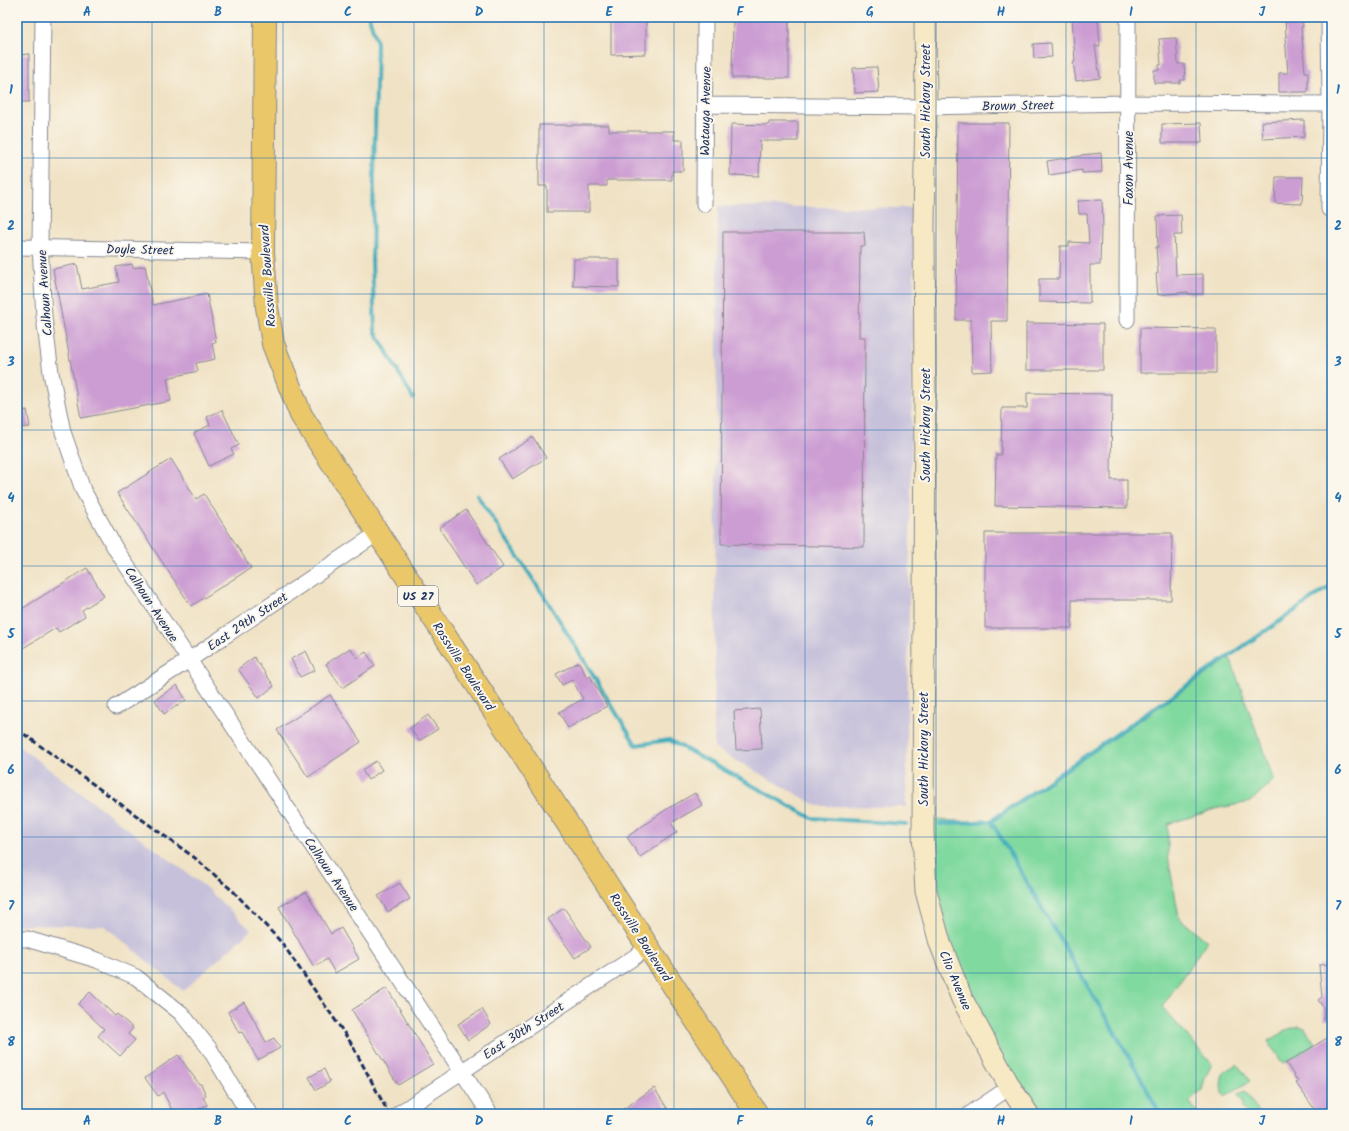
<svg xmlns="http://www.w3.org/2000/svg" width="1349" height="1131" viewBox="0 0 1349 1131" font-family="Kalam,sans-serif">
<style>
.industrial{fill:#c6c0da}
.green{fill:#80d99f;stroke:#4e847e}
.lines{fill:none;stroke-linecap:round;stroke-linejoin:round}
.stream{stroke:#3eacbb;stroke-width:4}
.building{fill:#cc9dd3}
.street-casing{stroke:#868891;stroke-width:17}
.secondary-casing{stroke:#868891;stroke-width:23}
.highway-casing{stroke:#868891;stroke-width:24}
.street{stroke:#fff;stroke-width:15}
.secondary{stroke:#f7e9c3;stroke-width:21}
.highway{stroke:#eac769;stroke-width:22}
.rail{stroke:#1b2f5e;stroke-width:3;stroke-dasharray:6 3;stroke-linecap:butt}
.grid{fill:none;stroke:#1f6fb2;stroke-width:1;stroke-opacity:0.55}
.labels{text-anchor:middle;stroke-width:4;stroke-linejoin:round;paint-order:stroke}
.shield{fill:#fbf7ec;stroke:#5e6b89;stroke-width:1}
.shield-label{font-size:12px;font-weight:bold;fill:#1b2f5e}
.street-label{font-size:13px;fill:#1b2f5e;stroke:#fbf7ec}
.neatline{fill:none;stroke:#1f6fb2;stroke-width:1.5}
.grid-label{font-size:13px;text-anchor:middle;font-weight:bold;fill:#1f6fb2}
</style>
<rect width="100%" height="100%" fill="#fbf7ec"/>
<filter id="ink" filterUnits="userSpaceOnUse"><feTurbulence type="fractalNoise" baseFrequency=".025" numOctaves="2"/><feDisplacementMap in="SourceGraphic" scale="8" xChannelSelector="R" yChannelSelector="G"/><feConvolveMatrix kernelMatrix="1 2 1 2 8 2 1 2 1" color-interpolation-filters="sRGB"/></filter>
<filter id="wash" filterUnits="userSpaceOnUse"><feTurbulence type="fractalNoise" baseFrequency=".012" numOctaves="4" result="noise"/><feDisplacementMap in="SourceGraphic" scale="16" xChannelSelector="R" yChannelSelector="G"/><feGaussianBlur stdDeviation="0.9" result="paint"/><feColorMatrix in="noise" values="0 0 0 0 0 0 0 0 0 0 0 0 0 0 0 0 0 1.4 0 .05"/><feComposite in="paint" operator="in"/></filter>
<g filter="url(#wash)">
<rect width="100%" height="100%" fill="#f0e2c4"/>
<path class="industrial" d="M 718,206 L 915,208 L 906,807 L 818,806 L 714,748 Z
M 17,745 L 203,885 L 251,930 L 183,991 L 105,926 L 17,925 Z"/>
<path class="green" d="M 1230,658 L 1274,780 L 1250,802 L 1219,808 L 1168,824 L 1168,856 L 1179,918 L 1207,941 L 1162,1007 L 1212,1064 L 1205,1078 L 1202,1090 L 1189,1101 L 1198,1114 L 1037,1114 L 1005,1065 L 964,980 L 937,902 L 930,847 L 931,820 L 992,822 Z
M 1299,1026 L 1305,1028 L 1316,1045 L 1283,1064 L 1268,1041 L 1286,1030 Z
M 1237,1064 L 1250,1081 L 1225,1096 C 1219,1089 1221,1081 1224,1072 Z
M 1245,1091 L 1260,1114 L 1247,1114 L 1242,1106 L 1244,1104 L 1238,1094 Z"/>
<g class="lines">
<path class="stream" d="M 369,17 L 377,43 L 372,261 L 375,331 L 413,398
M 477,495 L 548,602 L 636,745 L 669,740 L 812,818 L 906,824
M 991,821 L 1132,1062 L 1160,1114
M 940,824 L 991,821 L 1332,585"/>
</g>
<g id="blocks">
<path class="building" d="M 611,17 L 646,17 L 646,54 L 611,55 Z
M 733,17 L 789,17 L 789,78 L 732,78 Z
M 1072,17 L 1098,17 L 1100,46 L 1095,46 L 1100,78 L 1076,81 L 1073,62 L 1075,62 Z
M 1285,17 L 1302,17 L 1303,27 L 1301,27 L 1305,72 L 1308,72 L 1308,92 L 1279,92 L 1279,73 L 1288,73 L 1285,37 L 1286,37 Z
M 1176,38 L 1178,64 L 1184,64 L 1185,80 L 1180,80 L 1180,83 L 1154,83 L 1154,70 L 1159,70 L 1159,65 L 1161,65 L 1159,39 Z
M 1051,43 L 1052,57 L 1034,58 L 1033,44 Z
M 29,54 L 29,102 L 17,102 L 17,55 Z
M 877,67 L 879,92 L 855,93 L 853,68 Z
M 1304,120 L 1304,137 L 1263,139 L 1262,122 Z
M 769,122 L 798,122 L 798,141 L 760,141 L 759,176 L 730,175 L 731,124 L 769,125 Z
M 958,123 L 1009,123 L 1007,321 L 991,321 L 992,371 L 972,372 L 971,320 L 956,320 Z
M 1201,123 L 1202,143 L 1162,143 L 1162,124 Z
M 539,125 L 609,125 L 609,131 L 674,131 L 674,140 L 683,140 L 683,171 L 672,171 L 672,180 L 607,180 L 607,186 L 589,186 L 589,212 L 547,212 L 547,186 L 539,186 Z
M 1101,153 L 1102,172 L 1082,173 L 1082,170 L 1049,175 L 1047,161 L 1081,156 L 1081,155 Z
M 1276,177 L 1303,177 L 1302,204 L 1275,203 Z
M 1102,200 L 1103,227 L 1101,227 L 1100,265 L 1090,265 L 1090,303 L 1039,302 L 1039,279 L 1059,279 L 1060,246 L 1069,246 L 1069,242 L 1089,243 L 1087,214 L 1079,214 L 1078,201 Z
M 1181,215 L 1182,235 L 1174,235 L 1176,275 L 1203,274 L 1203,294 L 1188,294 L 1188,292 L 1158,295 L 1156,274 L 1158,273 L 1156,247 L 1158,247 L 1157,216 Z
M 723,232 L 864,232 L 865,246 L 860,246 L 859,337 L 865,337 L 864,547 L 721,544 Z
M 574,259 L 619,259 L 619,287 L 573,286 Z
M 77,264 L 82,289 L 119,282 L 116,267 L 132,264 L 133,268 L 145,266 L 153,305 L 207,294 L 216,342 L 212,343 L 215,359 L 196,363 L 198,371 L 167,378 L 171,401 L 81,418 L 53,269 Z
M 1026,323 L 1103,324 L 1103,370 L 1026,370 Z
M 1140,328 L 1216,329 L 1216,373 L 1140,373 Z
M 1027,393 L 1112,394 L 1111,480 L 1127,480 L 1127,508 L 995,506 L 996,455 L 1001,455 L 1002,408 L 1027,408 Z
M 27,410 L 30,427 L 17,428 L 17,412 Z
M 222,410 L 239,445 L 231,449 L 234,454 L 209,466 L 194,433 L 210,425 L 207,417 Z
M 533,437 L 546,458 L 512,479 L 499,459 Z
M 171,459 L 196,499 L 204,494 L 251,568 L 191,606 L 117,493 Z
M 466,510 L 503,567 L 476,585 L 439,528 Z
M 985,533 L 1172,533 L 1171,600 L 1072,600 L 1072,628 L 985,628 Z
M 87,568 L 104,596 L 82,610 L 85,616 L 59,632 L 56,628 L 23,648 L 17,639 L 17,612 Z
M 350,648 L 357,658 L 366,652 L 375,666 L 342,688 L 326,664 Z
M 306,651 L 315,670 L 300,677 L 291,659 Z
M 254,657 L 274,686 L 259,698 L 238,669 Z
M 579,662 L 587,678 L 590,676 L 607,706 L 568,728 L 559,712 L 583,699 L 572,680 L 562,685 L 556,674 Z
M 177,685 L 186,700 L 164,714 L 155,700 Z
M 330,695 L 361,742 L 308,777 L 277,730 Z
M 760,709 L 762,749 L 736,750 L 734,711 Z
M 428,715 L 438,729 L 419,741 L 410,728 Z
M 376,761 L 382,770 L 368,780 L 362,770 Z
M 695,793 L 702,805 L 671,823 L 677,832 L 640,857 L 627,837 L 667,809 Z
M 400,883 L 410,899 L 388,912 L 378,896 Z
M 306,892 L 331,934 L 341,928 L 359,959 L 335,973 L 327,959 L 314,967 L 279,907 Z
M 564,908 L 591,947 L 575,958 L 548,919 Z
M 1332,964 L 1332,1021 L 1331,1020 L 1324,1020 L 1323,1007 L 1318,1000 L 1322,997 L 1319,965 Z
M 387,988 L 433,1064 L 398,1085 L 352,1010 Z
M 90,992 L 115,1016 L 117,1014 L 133,1028 L 128,1034 L 135,1040 L 120,1056 L 98,1036 L 104,1029 L 78,1004 Z
M 244,1002 L 266,1042 L 274,1038 L 280,1048 L 258,1060 L 242,1032 L 239,1033 L 228,1012 Z
M 482,1009 L 491,1024 L 468,1040 L 458,1024 Z
M 1332,1035 L 1332,1110 L 1327,1114 L 1318,1114 L 1296,1083 L 1298,1082 L 1286,1063 Z
M 178,1055 L 199,1084 L 201,1084 L 206,1095 L 203,1097 L 207,1105 L 188,1114 L 174,1114 L 163,1092 L 158,1096 L 145,1078 Z
M 324,1069 L 330,1082 L 316,1090 L 309,1077 Z
M 654,1088 L 671,1114 L 616,1114 Z"/>
</g>
</g>
<g filter="url(#ink)">
<use href="#blocks" fill-opacity="0" stroke="#868891" stroke-width="1"/>
<g class="lines">
<g class="street-casing">
<path id="street" d="M 43,17 L 40,246 L 44,317 L 51,373 L 63,432 L 83,490 L 115,548 L 490,1114
M 1329,17 L 1330,104 L 1329,209
M 705,105 L 926,107 L 1128,103 L 1330,104
M 704,204 L 705,17
M 17,247 L 263,252
M 1127,320 L 1128,17
M 116,707 L 189,660 L 378,533
M 17,939 L 27,939 L 97,960 L 136,977 L 181,1013 L 209,1048 L 249,1114
M 398,1114 L 648,948
M 970,1114 L 1010,1087"/>
</g>
<g class="secondary-casing">
<path id="secondary" d="M 925,17 L 926,107 L 924,224 L 925,389 L 923,833 L 926,891 L 940,943 L 962,999 L 1010,1087 L 1028,1114"/>
</g>
<g class="highway-casing">
<path id="highway" d="M 265,17 L 263,252 L 267,307 L 273,344 L 301,415 L 757,1114"/>
</g>
<use href="#street" class="street"/>
<use href="#secondary" class="secondary"/>
<use href="#highway" class="highway"/>
<path class="rail" d="M 17,729 L 195,858 L 234,892 L 282,943 L 351,1043 L 389,1114"/>
</g>
</g>
<path class="grid" d="M 152,17 L 152,1114M 283,17 L 283,1114M 414,17 L 414,1114M 544,17 L 544,1114M 674,17 L 674,1114M 805,17 L 805,1114M 936,17 L 936,1114M 1066,17 L 1066,1114M 1196,17 L 1196,1114M 17,158 L 1332,158M 17,294 L 1332,294M 17,430 L 1332,430M 17,566 L 1332,566M 17,701 L 1332,701M 17,837 L 1332,837M 17,973 L 1332,973"/>
<g class="labels">
<rect class="shield" x="398" y="586" width="40" height="20" rx="3"/>
<g class="shield-label">
<text x="418" y="600">US 27</text>
</g>
<g class="street-label">
<text transform="translate(925 101) rotate(-90)" y="5">South Hickory Street</text>
<text transform="translate(1018 105) rotate(-1)" y="5">Brown Street</text>
<text transform="translate(705 111) rotate(-89)" y="5">Watauga Avenue</text>
<text transform="translate(1128 168) rotate(-90)" y="5">Faxon Avenue</text>
<text transform="translate(140 249) rotate(1)" y="5">Doyle Street</text>
<text transform="translate(267 276) rotate(-94)" y="5">Rossville Boulevard</text>
<text transform="translate(44 293) rotate(-94)" y="5">Calhoun Avenue</text>
<text transform="translate(925 425) rotate(-90)" y="5">South Hickory Street</text>
<text transform="translate(152 604) rotate(57)" y="5">Calhoun Avenue</text>
<text transform="translate(247 621) rotate(-34)" y="5">East 29th Street</text>
<text transform="translate(464 666) rotate(57)" y="5">Rossville Boulevard</text>
<text transform="translate(923 749) rotate(-90)" y="5">South Hickory Street</text>
<text transform="translate(332 874) rotate(56)" y="5">Calhoun Avenue</text>
<text transform="translate(641 937) rotate(57)" y="5">Rossville Boulevard</text>
<text transform="translate(956 980) rotate(67)" y="5">Clio Avenue</text>
<text transform="translate(523 1030) rotate(-33)" y="5">East 30th Street</text>
</g>
</g>
<rect width="1349" height="1131" fill="none" stroke="#fbf7ec" stroke-width="44"/>
<rect x="22" y="22" width="1305" height="1087" class="neatline"/>
<g class="grid-label">
<text x="87" y="16">A</text>
<text x="218" y="16">B</text>
<text x="348" y="16">C</text>
<text x="479" y="16">D</text>
<text x="609" y="16">E</text>
<text x="740" y="16">F</text>
<text x="870" y="16">G</text>
<text x="1001" y="16">H</text>
<text x="1131" y="16">I</text>
<text x="1262" y="16">J</text>
<text x="11" y="94">1</text>
<text x="1338" y="94">1</text>
<text x="11" y="230">2</text>
<text x="1338" y="230">2</text>
<text x="11" y="366">3</text>
<text x="1338" y="366">3</text>
<text x="11" y="502">4</text>
<text x="1338" y="502">4</text>
<text x="11" y="638">5</text>
<text x="1338" y="638">5</text>
<text x="11" y="774">6</text>
<text x="1338" y="774">6</text>
<text x="11" y="910">7</text>
<text x="1338" y="910">7</text>
<text x="11" y="1046">8</text>
<text x="1338" y="1046">8</text>
<text x="87" y="1125">A</text>
<text x="218" y="1125">B</text>
<text x="348" y="1125">C</text>
<text x="479" y="1125">D</text>
<text x="609" y="1125">E</text>
<text x="740" y="1125">F</text>
<text x="870" y="1125">G</text>
<text x="1001" y="1125">H</text>
<text x="1131" y="1125">I</text>
<text x="1262" y="1125">J</text>
</g>
</svg>
